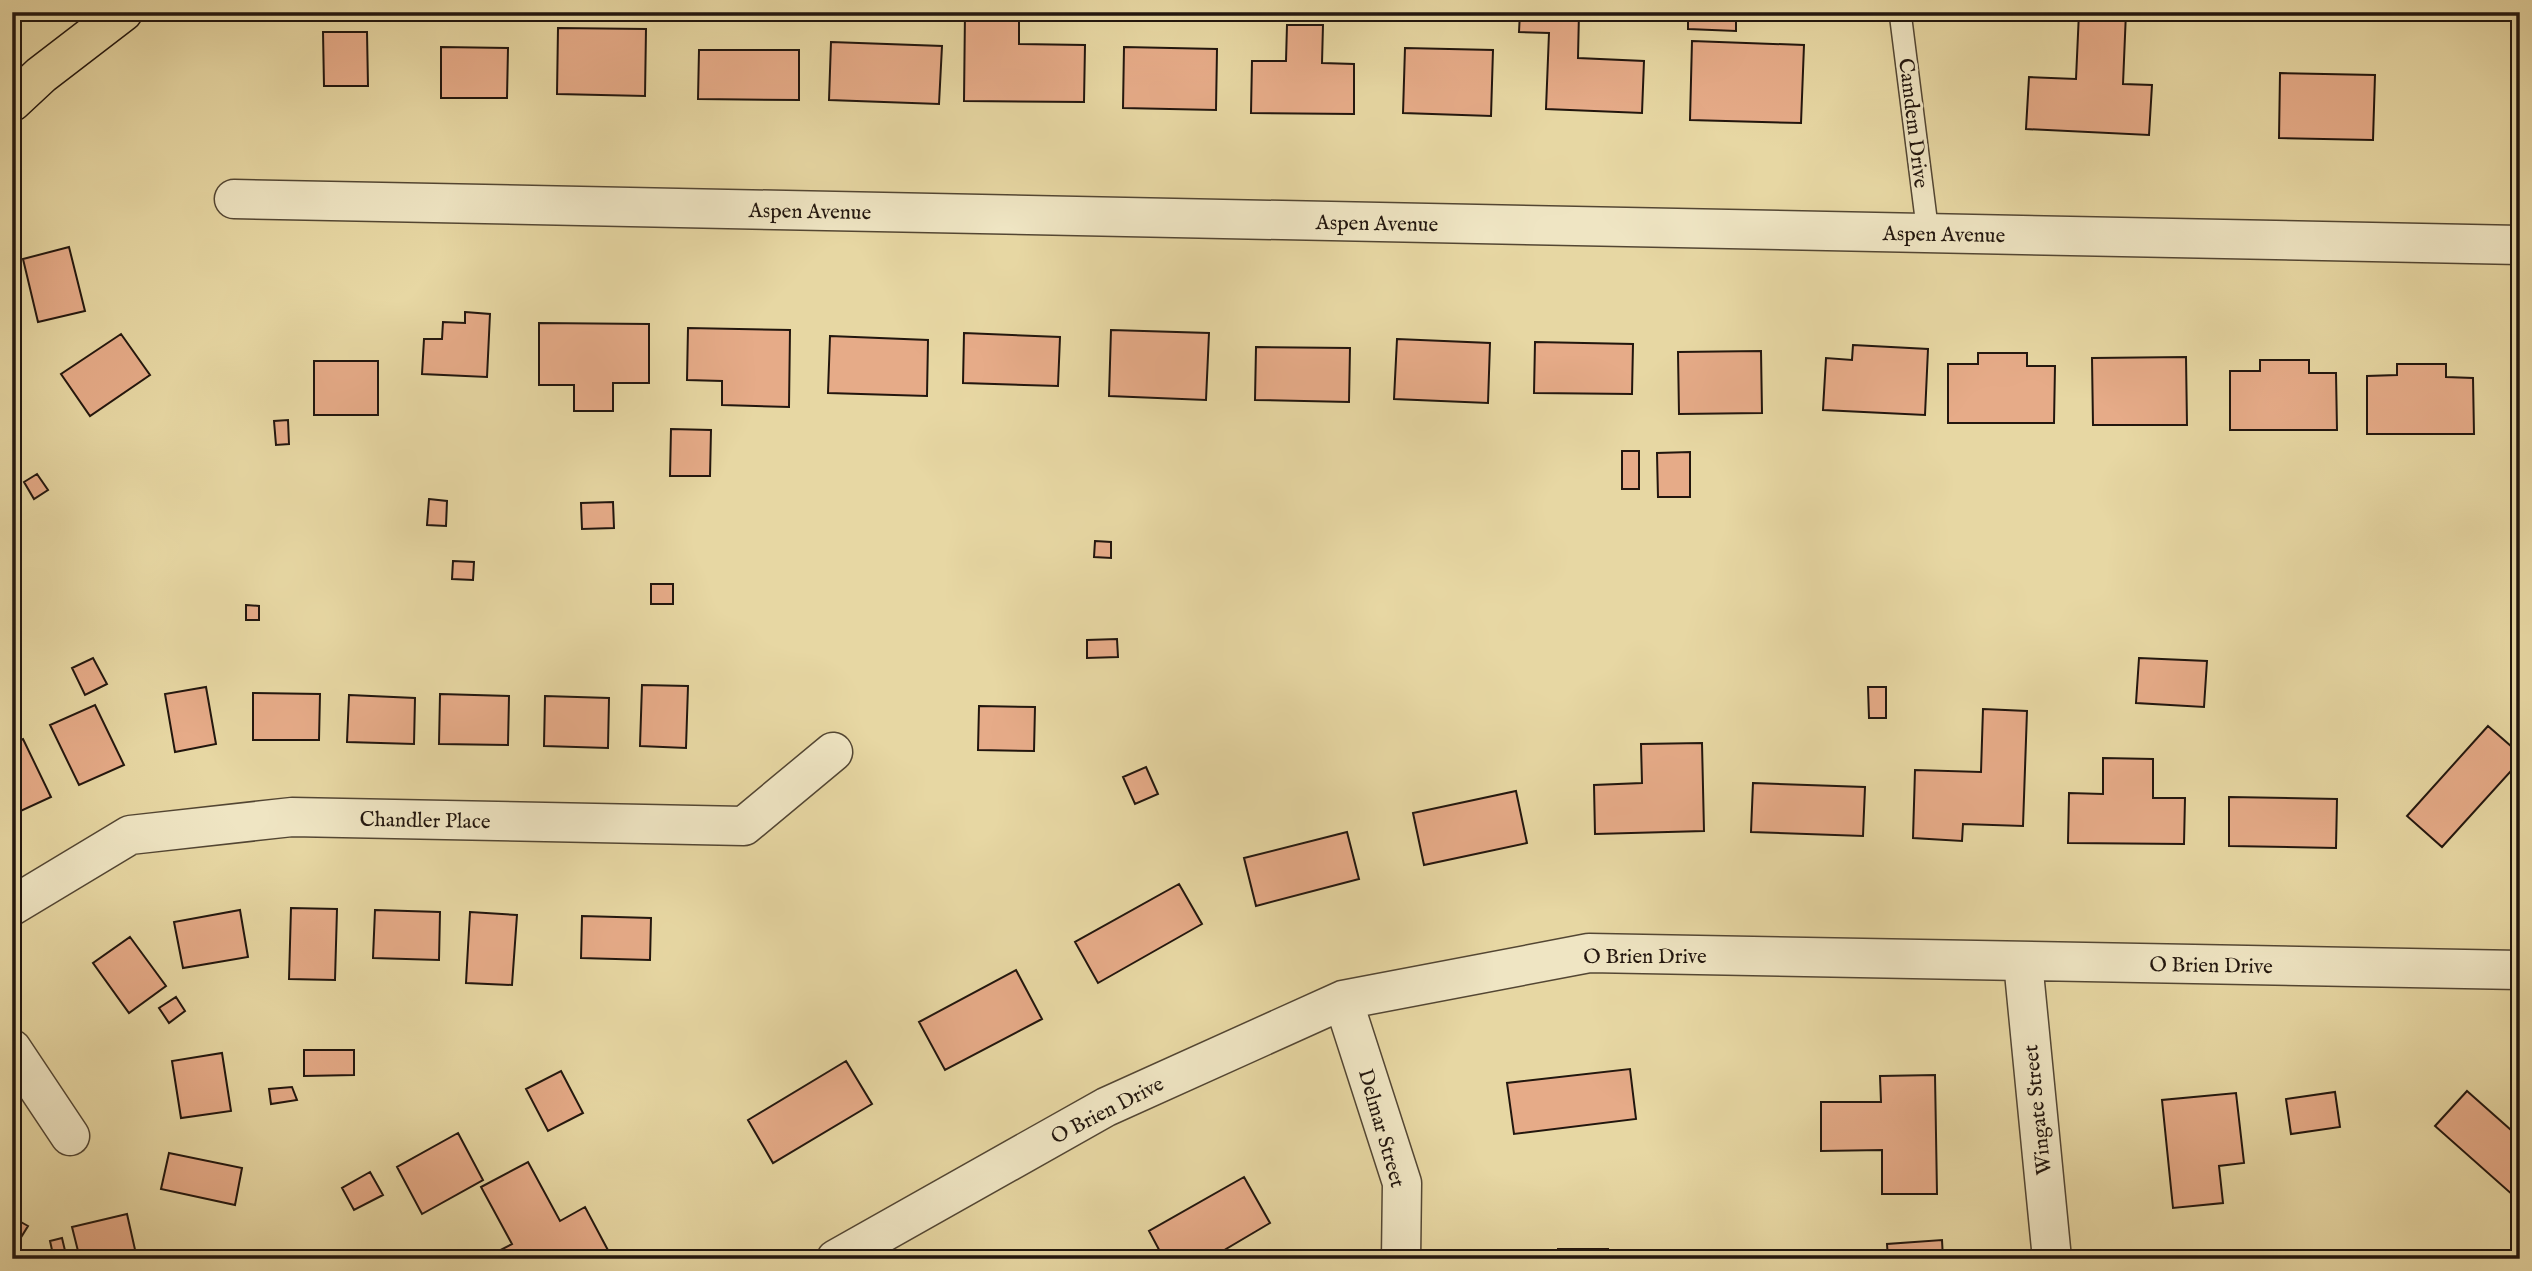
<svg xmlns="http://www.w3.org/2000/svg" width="2532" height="1271" viewBox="0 0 2532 1271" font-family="'IM FELL English',serif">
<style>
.building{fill:#e6ab88;stroke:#22160e;stroke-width:2}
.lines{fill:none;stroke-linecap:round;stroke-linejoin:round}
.service-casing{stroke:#534633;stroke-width:24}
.minor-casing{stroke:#534633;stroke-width:41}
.trunk-casing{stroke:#22160e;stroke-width:41}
.service{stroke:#efe5c3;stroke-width:21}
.minor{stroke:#efe5c3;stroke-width:38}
.trunk{stroke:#e7d7a3;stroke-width:38}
.labels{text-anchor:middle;stroke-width:6;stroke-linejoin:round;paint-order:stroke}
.street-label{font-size:21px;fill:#22160e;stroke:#efe5c3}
</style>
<rect width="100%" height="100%" fill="#e7d7a3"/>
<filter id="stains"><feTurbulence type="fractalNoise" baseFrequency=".00286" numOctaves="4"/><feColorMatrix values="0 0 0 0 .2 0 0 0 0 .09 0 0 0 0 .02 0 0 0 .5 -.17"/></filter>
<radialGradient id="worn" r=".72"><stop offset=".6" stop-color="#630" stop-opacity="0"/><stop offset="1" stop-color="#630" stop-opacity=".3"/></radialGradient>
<path class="building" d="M 965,12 L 1019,12 L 1019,44 L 1085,45 L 1084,102 L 964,101 Z
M 1520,12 L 1579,12 L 1578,58 L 1644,61 L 1642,113 L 1546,109 L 1549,33 L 1519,32 Z
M 1688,12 L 1736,12 L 1736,31 L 1688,29 Z
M 2079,12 L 2126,12 L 2123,84 L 2152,85 L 2149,135 L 2026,129 L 2029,77 L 2076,79 Z
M 1287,25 L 1323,25 L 1322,63 L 1354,64 L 1354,114 L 1251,113 L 1252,61 L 1286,61 Z
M 558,28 L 646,29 L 645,96 L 557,94 Z
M 323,32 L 367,32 L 368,86 L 324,86 Z
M 1692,41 L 1804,45 L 1801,123 L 1690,120 Z
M 831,42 L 942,46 L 939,104 L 829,100 Z
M 441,47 L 508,48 L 507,98 L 441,98 Z
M 1124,47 L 1217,49 L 1216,110 L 1123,108 Z
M 1405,48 L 1493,50 L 1491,116 L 1403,113 Z
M 699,50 L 799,50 L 799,100 L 698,99 Z
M 2280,73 L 2375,75 L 2373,140 L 2279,138 Z
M 69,247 L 85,311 L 38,322 L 23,259 Z
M 465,312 L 490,314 L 487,377 L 422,374 L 424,339 L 442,339 L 443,322 L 465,323 Z
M 539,323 L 649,324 L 649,383 L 613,383 L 613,411 L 574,411 L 574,385 L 539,385 Z
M 688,328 L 790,330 L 789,407 L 722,405 L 722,381 L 687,380 Z
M 1111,330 L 1209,333 L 1206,400 L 1109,396 Z
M 964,333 L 1060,337 L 1058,386 L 963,383 Z
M 121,334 L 150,375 L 90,416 L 61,374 Z
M 830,336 L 928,340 L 927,396 L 828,393 Z
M 1397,339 L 1490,343 L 1488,403 L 1394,399 Z
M 1535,342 L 1633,344 L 1632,394 L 1534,393 Z
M 1853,345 L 1928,349 L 1925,415 L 1823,410 L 1826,358 L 1852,360 Z
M 1256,347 L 1350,348 L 1349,402 L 1255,400 Z
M 1761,351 L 1762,413 L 1679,414 L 1678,352 Z
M 1978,353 L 2027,353 L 2027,366 L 2055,366 L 2054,423 L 1948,423 L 1948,364 L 1978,364 Z
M 2186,357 L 2187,425 L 2093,425 L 2092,358 Z
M 2260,360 L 2309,360 L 2309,373 L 2336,373 L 2337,430 L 2230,430 L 2230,371 L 2260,371 Z
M 314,361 L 378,361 L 378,415 L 314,415 Z
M 2397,364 L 2446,364 L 2446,377 L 2473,378 L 2474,434 L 2367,434 L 2367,376 L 2397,375 Z
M 288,420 L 289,444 L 276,445 L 274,421 Z
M 671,429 L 711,430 L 710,476 L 670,476 Z
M 1622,451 L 1639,451 L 1639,489 L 1622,489 Z
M 1690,452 L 1690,497 L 1658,497 L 1657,453 Z
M 37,474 L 48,490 L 34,499 L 24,482 Z
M 429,499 L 447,501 L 446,526 L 427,525 Z
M 613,502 L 614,528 L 582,529 L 581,503 Z
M 1095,541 L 1111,542 L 1111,558 L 1094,557 Z
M 453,561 L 474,562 L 473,580 L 452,579 Z
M 651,584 L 673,584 L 673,604 L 651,604 Z
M 246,605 L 259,606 L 259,620 L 246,620 Z
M 1117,639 L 1118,657 L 1087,658 L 1087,640 Z
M 93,658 L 107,684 L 85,695 L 72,668 Z
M 2139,658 L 2207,661 L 2204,707 L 2136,703 Z
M 642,685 L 688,686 L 686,748 L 640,746 Z
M 206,687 L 216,744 L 175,752 L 165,694 Z
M 1868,687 L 1886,687 L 1886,718 L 1869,718 Z
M 253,693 L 320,694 L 319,740 L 253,740 Z
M 440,694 L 509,696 L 508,745 L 439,744 Z
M 349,695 L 415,698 L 414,744 L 347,742 Z
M 545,696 L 609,698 L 608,748 L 544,746 Z
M 95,705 L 124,765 L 79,785 L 50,725 Z
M 979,706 L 1035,707 L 1034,751 L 978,750 Z
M 1983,709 L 2027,711 L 2023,826 L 1963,824 L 1962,841 L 1913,838 L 1915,770 L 1981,772 Z
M 2488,726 L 2520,754 L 2520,761 L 2442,847 L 2407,816 Z
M 23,739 L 51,797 L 12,815 L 12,744 Z
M 1702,743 L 1704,831 L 1595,834 L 1594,785 L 1642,783 L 1641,744 Z
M 2103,758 L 2153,759 L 2153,798 L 2185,798 L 2184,844 L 2068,843 L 2069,793 L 2103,794 Z
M 1146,767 L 1158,794 L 1135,804 L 1123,777 Z
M 1753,783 L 1865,787 L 1863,836 L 1751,832 Z
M 1516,791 L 1527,843 L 1424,865 L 1413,813 Z
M 2229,797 L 2337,799 L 2336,848 L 2229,846 Z
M 1347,832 L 1359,879 L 1256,906 L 1244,858 Z
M 1179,884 L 1202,924 L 1098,983 L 1075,942 Z
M 291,908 L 337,909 L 335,980 L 289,979 Z
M 240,910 L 248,957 L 183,968 L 174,922 Z
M 375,910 L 440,912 L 439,960 L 373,958 Z
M 470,912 L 517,915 L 512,985 L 466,983 Z
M 582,916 L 651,918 L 650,960 L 581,958 Z
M 130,937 L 166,986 L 129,1013 L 93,963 Z
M 1016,970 L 1042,1019 L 945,1070 L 919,1022 Z
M 176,997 L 185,1011 L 169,1023 L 159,1008 Z
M 304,1050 L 354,1050 L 354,1075 L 304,1076 Z
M 222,1053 L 231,1111 L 181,1118 L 172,1061 Z
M 846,1061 L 872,1104 L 773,1163 L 748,1120 Z
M 1630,1069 L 1636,1119 L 1514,1134 L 1507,1083 Z
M 561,1071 L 583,1113 L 548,1131 L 526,1089 Z
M 1935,1075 L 1937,1194 L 1882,1194 L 1882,1150 L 1821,1151 L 1821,1102 L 1881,1102 L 1880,1076 Z
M 292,1087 L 297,1100 L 271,1104 L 269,1089 Z
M 2467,1091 L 2520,1138 L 2520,1192 L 2515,1197 L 2435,1126 Z
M 2335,1092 L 2340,1127 L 2291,1134 L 2286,1099 Z
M 2236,1093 L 2244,1163 L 2219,1166 L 2223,1203 L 2173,1208 L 2162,1100 Z
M 458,1133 L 483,1180 L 422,1214 L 397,1167 Z
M 169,1153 L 242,1168 L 235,1205 L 161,1189 Z
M 528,1162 L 560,1221 L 585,1207 L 610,1254 L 602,1259 L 483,1259 L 512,1244 L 481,1187 Z
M 370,1172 L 383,1195 L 354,1210 L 342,1188 Z
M 1244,1177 L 1270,1223 L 1209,1259 L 1164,1259 L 1149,1231 Z
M 127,1214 L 136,1254 L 116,1259 L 80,1259 L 72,1227 Z
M 12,1217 L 28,1226 L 12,1252 Z
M 62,1238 L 67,1259 L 54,1259 L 50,1241 Z
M 1942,1240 L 1943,1259 L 1888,1259 L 1887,1244 Z
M 1558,1249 L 1608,1249 L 1608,1259 L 1558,1259 Z
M 2520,1249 L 2520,1259 L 2501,1259 L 2500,1252 Z
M 268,1251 L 272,1259 L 255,1259 Z"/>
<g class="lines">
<g class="service-casing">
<path id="service" d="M 1900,12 L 1928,234"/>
</g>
<g class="minor-casing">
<path id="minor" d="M 234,199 L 2520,245
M 12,906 L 130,835 L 292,817 L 744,826 L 833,752
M 2023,962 L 2052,1259
M 1343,1000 L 1402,1183 L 1401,1259
M 12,1049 L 70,1136
M 836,1259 L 1106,1107 L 1343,1000 L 1589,953 L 2520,970"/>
</g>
<g class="trunk-casing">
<path id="trunk" d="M 12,102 L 41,75 L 123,12"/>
</g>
<use href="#service" class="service"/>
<use href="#minor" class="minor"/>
<use href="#trunk" class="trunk"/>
</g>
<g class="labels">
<g class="street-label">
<text transform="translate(1914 123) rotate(83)" y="7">Camdem Drive</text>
<text transform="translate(810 211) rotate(1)" y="7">Aspen Avenue</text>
<text transform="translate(1377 223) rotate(1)" y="7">Aspen Avenue</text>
<text transform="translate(1944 234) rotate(1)" y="7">Aspen Avenue</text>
<text transform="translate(425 820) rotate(1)" y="7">Chandler Place</text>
<text x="1645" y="963">O Brien Drive</text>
<text transform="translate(2211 965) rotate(1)" y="7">O Brien Drive</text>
<text transform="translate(1107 1110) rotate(-27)" y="7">O Brien Drive</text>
<text transform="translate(2037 1110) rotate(-96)" y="7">Wingate Street</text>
<text transform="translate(1382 1128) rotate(74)" y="7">Delmar Street</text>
</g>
</g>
<rect width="2532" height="1271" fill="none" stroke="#e7d7a3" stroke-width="42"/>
<rect x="14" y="14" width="2504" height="1243" fill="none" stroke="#22160e" stroke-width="3.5"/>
<rect x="21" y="21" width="2490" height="1229" fill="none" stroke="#22160e" stroke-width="2"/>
<rect width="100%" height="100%" filter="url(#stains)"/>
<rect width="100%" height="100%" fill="url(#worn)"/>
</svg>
